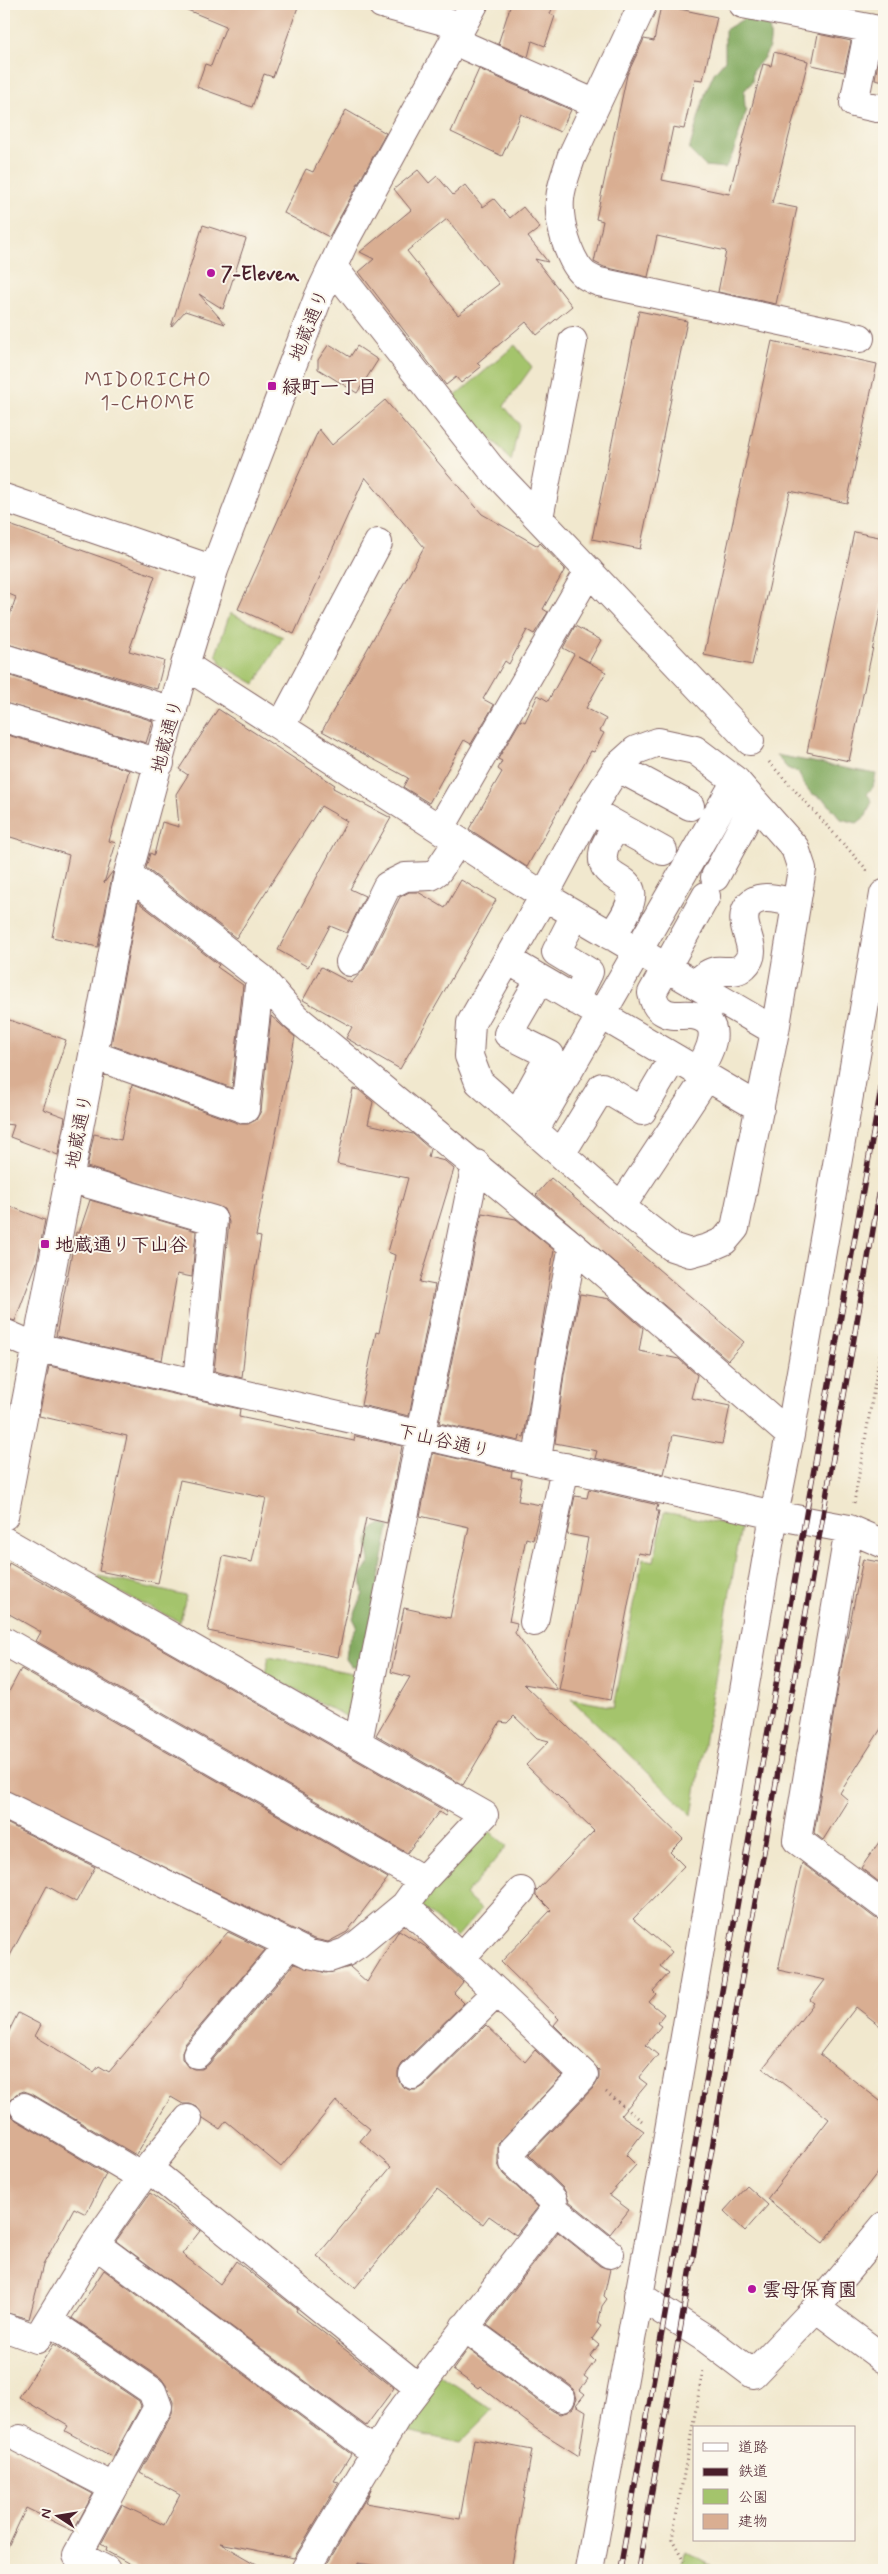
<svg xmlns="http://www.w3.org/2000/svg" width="888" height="2574" viewBox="0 0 888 2574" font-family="Mynerve,'Klee One',sans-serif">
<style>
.green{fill:#a4c46c;stroke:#77724c}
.forest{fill:#83aa60;stroke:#666446}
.building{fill:#d9ae92;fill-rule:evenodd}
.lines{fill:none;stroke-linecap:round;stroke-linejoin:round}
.minor-casing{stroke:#846564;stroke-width:30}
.path{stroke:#846564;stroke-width:3;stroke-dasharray:1 4;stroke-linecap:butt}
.minor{stroke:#fff;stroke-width:28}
.rail-casing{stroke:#4a1f2b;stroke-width:5.5}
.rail{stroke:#fbf7ec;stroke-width:4;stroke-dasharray:11;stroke-linecap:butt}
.poi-dot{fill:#b5179e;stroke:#fbf7ec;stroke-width:2}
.labels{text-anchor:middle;stroke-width:4;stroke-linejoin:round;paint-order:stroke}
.poi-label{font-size:19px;font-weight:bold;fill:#4a1f2b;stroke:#fbf7ec;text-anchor:start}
.street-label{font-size:19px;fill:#4a1f2b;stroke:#fbf7ec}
.neighbourhood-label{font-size:20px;letter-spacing:1px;fill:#7c514f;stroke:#fbf7ec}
</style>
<rect width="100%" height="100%" fill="#fbf7ec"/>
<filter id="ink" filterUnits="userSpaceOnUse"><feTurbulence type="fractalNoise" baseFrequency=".02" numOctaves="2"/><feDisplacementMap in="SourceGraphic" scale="10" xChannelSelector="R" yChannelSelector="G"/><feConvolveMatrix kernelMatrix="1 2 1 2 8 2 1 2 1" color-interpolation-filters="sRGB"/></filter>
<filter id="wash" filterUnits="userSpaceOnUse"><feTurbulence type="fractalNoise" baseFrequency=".0096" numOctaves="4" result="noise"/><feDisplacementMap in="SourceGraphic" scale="20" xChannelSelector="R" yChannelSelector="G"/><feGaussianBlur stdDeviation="1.12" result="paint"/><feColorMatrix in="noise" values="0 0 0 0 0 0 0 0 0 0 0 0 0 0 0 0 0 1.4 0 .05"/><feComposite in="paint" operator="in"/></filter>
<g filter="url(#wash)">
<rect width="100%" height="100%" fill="#f1e8ce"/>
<path class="green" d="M 515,345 L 532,367 L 504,406 L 519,424 L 511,462 L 498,445 L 472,427 L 452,399 Z
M 230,613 L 283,637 L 255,684 L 222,665 L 216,654 Z
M 664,1512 L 741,1527 L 692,1815 L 571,1699 L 614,1707 L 643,1559 L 654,1561 Z
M 99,1576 L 186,1596 L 180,1622 L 98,1582 Z
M 269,1656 L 361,1675 L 353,1720 L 265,1674 Z
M 487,1829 L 507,1846 L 465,1895 L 481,1909 L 457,1937 L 421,1906 Z
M 437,2373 L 493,2410 L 460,2443 L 398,2429 Z
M 685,2551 L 721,2570 L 682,2570 Z"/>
<path class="forest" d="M 745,18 L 769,27 C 773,46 767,56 753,70 L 752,82 L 744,91 L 745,107 L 747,110 C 738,130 738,149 725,168 L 705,166 L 689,150 L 706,91 L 714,73 L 725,60 L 725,30 Z
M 776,755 L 876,774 L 873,787 L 867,794 L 872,801 L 866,816 L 857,823 L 841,819 L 825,800 L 811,793 L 803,783 L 799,773 L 787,768 Z
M 381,1524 L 389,1527 L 362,1666 L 351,1666 L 346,1659 L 348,1642 L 357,1626 L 353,1618 L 363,1594 L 361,1576 L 370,1561 L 367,1544 L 373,1529 Z"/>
<g id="blocks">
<path class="building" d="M 173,4 L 299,4 L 273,77 L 264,74 L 252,107 L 197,87 L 205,64 L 211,66 L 226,26 Z
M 511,4 L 554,4 L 550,14 L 555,16 L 545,46 L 532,41 L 528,57 L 498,44 Z
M 661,5 L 717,17 L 703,80 L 695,79 L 684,129 L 673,127 L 662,180 L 729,194 L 763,64 L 771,66 L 774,52 L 808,61 L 772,203 L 797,208 L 776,304 L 718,292 L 726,251 L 657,236 L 648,277 L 604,267 L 594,262 L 603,221 L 596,219 L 627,75 L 644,39 L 654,41 Z
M 818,34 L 851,41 L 844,72 L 812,65 Z
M 881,46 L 884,47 L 884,81 L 875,79 Z
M 479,69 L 571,110 L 560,132 L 521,114 L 502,156 L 451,132 Z
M 346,110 L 386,133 L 329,237 L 284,213 L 306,169 L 313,172 Z
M 418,170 L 429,183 L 437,176 L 453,195 L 465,185 L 483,207 L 494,199 L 510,218 L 523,207 L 540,228 L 528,237 L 548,262 L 535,259 L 572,306 L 537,335 L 526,322 L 477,363 L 481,367 L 461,383 L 456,377 L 446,385 L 359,272 L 374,259 L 360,252 L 411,210 L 394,189 ZM 447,219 L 499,284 L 458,315 L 407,251 Z
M 203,225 L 246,239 L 223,309 L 199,294 L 225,324 L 185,311 L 171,327 Z
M 639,311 L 687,321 L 640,549 L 592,539 Z
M 772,341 L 877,364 L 847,503 L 790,491 L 752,665 L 704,655 Z
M 329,344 L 350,357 L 357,346 L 378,360 L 357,393 L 318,369 L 318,360 Z
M 385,400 L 482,514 L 538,546 L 540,543 L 565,569 L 543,609 L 548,612 L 534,634 L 527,630 L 509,664 L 505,661 L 483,699 L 494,705 L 471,744 L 464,740 L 429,803 L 403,787 L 408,778 L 322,731 L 424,547 L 365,477 L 294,634 L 238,609 L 319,429 L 332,445 Z
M 4,523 L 155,576 L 129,651 L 164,661 L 157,689 L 4,643 L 4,633 L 16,597 L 4,592 Z
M 854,532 L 884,538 L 884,595 L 849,761 L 807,752 Z
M 575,626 L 601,640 L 589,662 L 578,656 L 606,672 L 586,708 L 606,719 L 600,731 L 604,733 L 594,752 L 591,751 L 527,867 L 469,829 L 502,772 L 498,769 L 502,761 L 498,759 L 521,720 L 525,722 L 538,695 L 548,701 L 574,654 L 563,648 Z
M 4,674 L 153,721 L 146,743 L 4,703 Z
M 218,709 L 335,785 L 333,788 L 391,818 L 350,889 L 365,896 L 347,933 L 330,926 L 308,967 L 278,950 L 347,821 L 321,806 L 236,938 L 146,868 L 150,853 L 154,855 L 162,822 L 179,827 L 176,794 L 188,775 L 179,769 Z
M 4,734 L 129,770 L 109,841 L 116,843 L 104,883 L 113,871 L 98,947 L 52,937 L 69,855 L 4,835 Z
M 461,880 L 496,900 L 400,1069 L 346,1038 L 352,1027 L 303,1000 L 321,967 L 351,983 L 364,969 L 400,897 L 409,892 L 418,892 L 445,908 Z
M 138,902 L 219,965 L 217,967 L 243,985 L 232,1088 L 111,1045 Z
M 271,1016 L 295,1037 L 256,1236 L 261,1237 L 250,1300 L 242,1378 L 214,1371 L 229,1222 L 224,1209 L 87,1167 L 94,1134 L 121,1140 L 132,1085 L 240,1124 L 248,1124 L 256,1120 L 261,1111 Z
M 4,1018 L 66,1040 L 43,1109 L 65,1117 L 58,1155 L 10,1137 L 14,1125 L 4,1124 Z
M 353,1089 L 359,1090 L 373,1102 L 368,1124 L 413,1134 L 430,1149 L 428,1157 L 445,1161 L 454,1169 L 420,1282 L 435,1285 L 409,1416 L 361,1405 L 376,1332 L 379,1333 L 393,1267 L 395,1255 L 388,1252 L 408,1178 L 337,1164 Z
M 551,1178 L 744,1342 L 728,1360 L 536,1195 Z
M 90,1200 L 196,1231 L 192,1277 L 177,1274 L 162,1360 L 56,1336 L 76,1232 L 79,1233 Z
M 4,1204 L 45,1220 L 37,1262 L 15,1321 L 4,1318 Z
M 482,1213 L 516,1219 L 554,1250 L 524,1437 L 520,1436 L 519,1441 L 439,1423 Z
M 580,1294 L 610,1299 L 643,1328 L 639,1351 L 679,1359 L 697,1375 L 691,1398 L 730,1406 L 722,1444 L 673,1435 L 664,1474 L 595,1458 L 597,1451 L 555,1443 L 564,1375 Z
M 49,1366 L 240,1409 L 239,1417 L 354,1441 L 355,1436 L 402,1446 L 387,1523 L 366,1518 L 338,1657 L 208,1631 L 223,1556 L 252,1562 L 266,1498 L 180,1480 L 158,1583 L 99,1571 L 127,1436 L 39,1416 Z
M 433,1453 L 512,1471 L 511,1477 L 522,1479 L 518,1501 L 541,1505 L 533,1540 L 526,1538 L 509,1621 L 517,1623 L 515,1633 L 558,1690 L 524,1684 L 683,1839 L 670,1852 L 684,1866 L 633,1919 L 672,1952 L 660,1966 L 669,1973 L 653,1991 L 656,1994 L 649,2002 L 664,2014 L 657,2023 L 661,2026 L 646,2045 L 658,2055 L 639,2078 L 647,2084 L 621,2115 L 644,2131 L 626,2155 L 636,2165 L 609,2195 L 629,2210 L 610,2234 L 569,2201 L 564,2189 L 529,2155 L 595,2086 L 599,2078 L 599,2070 L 554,2025 L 559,2019 L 501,1962 L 551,1910 L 536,1895 L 536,1891 L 594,1831 L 526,1765 L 549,1741 L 537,1738 L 514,1716 L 507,1723 L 500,1722 L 463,1785 L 376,1735 L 410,1677 L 391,1672 L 404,1608 L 450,1618 L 469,1527 L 420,1516 Z
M 589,1489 L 658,1505 L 656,1511 L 659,1511 L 650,1555 L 638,1553 L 610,1700 L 559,1690 L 588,1538 L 567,1534 L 575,1496 L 587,1498 Z
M 863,1559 L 884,1563 L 884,1724 L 840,1793 L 848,1800 L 823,1840 L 814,1833 L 842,1663 Z
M 9,1563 L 125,1628 L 447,1812 L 445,1816 L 439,1812 L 407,1853 L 36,1641 L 41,1632 L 4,1611 L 4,1579 Z
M 21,1669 L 388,1878 L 347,1932 L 328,1942 L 314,1939 L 4,1790 L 4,1701 Z
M 4,1822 L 95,1867 L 76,1902 L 47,1886 L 4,1967 Z
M 884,1835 L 884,1886 L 861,1868 Z
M 802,1863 L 875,1918 L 884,1920 L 884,2029 L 856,2007 L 820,2054 L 884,2104 L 884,2164 L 823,2243 L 767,2199 L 829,2119 L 763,2068 L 814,2003 L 810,2000 L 825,1980 L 778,1970 Z
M 399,1930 L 426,1947 L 463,1982 L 454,1993 L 464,2003 L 402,2064 L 398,2071 L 398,2078 L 402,2086 L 409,2090 L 417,2090 L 424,2086 L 486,2025 L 525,2062 L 535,2050 L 562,2076 L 498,2144 L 498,2164 L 503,2174 L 538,2207 L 516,2235 L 489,2216 L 483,2224 L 437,2189 L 355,2288 L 317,2256 L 391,2167 L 360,2141 L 370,2129 L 336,2101 L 281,2167 L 226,2121 L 220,2129 L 203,2118 L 197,2107 L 190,2104 L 183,2104 L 171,2097 L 136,2155 L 32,2094 L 24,2091 L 16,2094 L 11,2099 L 8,2106 L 10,2114 L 16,2120 L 106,2174 L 86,2214 L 74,2208 L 43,2265 L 29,2319 L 4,2312 L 4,2041 L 18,2013 L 41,2025 L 35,2036 L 94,2072 L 99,2066 L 109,2072 L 185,1982 L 184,1981 L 228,1932 L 265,1950 L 185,2044 L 182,2052 L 182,2059 L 187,2066 L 194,2069 L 202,2069 L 209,2064 L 294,1964 L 326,1973 L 350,1967 L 367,1982 Z
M 747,2186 L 768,2205 L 745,2231 L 724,2211 Z
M 150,2193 L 200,2231 L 182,2254 L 220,2284 L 236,2261 L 297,2309 L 296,2311 L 394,2388 L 366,2426 L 116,2241 Z
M 558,2232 L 600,2266 L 610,2269 L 604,2296 L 607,2299 L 602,2306 L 598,2324 L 601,2326 L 592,2339 L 599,2345 L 590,2356 L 595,2361 L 584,2376 L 588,2379 L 580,2390 L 585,2394 L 576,2405 L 586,2411 L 579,2456 L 536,2429 L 480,2386 L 478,2388 L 453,2370 L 468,2349 L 552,2411 L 560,2414 L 567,2412 L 573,2408 L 577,2399 L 575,2392 L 571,2386 L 487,2325 Z
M 104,2270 L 351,2454 L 334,2481 L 339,2482 L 294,2558 L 220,2543 L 267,2570 L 141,2570 L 106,2551 L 107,2548 L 101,2544 L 122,2505 L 164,2525 L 180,2495 L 140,2473 L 172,2414 L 173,2402 L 166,2385 L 161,2378 L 72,2318 Z
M 54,2344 L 139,2401 L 141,2406 L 113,2457 L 65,2431 L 68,2426 L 19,2397 Z
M 474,2439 L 532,2450 L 511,2570 L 404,2570 L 359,2563 L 358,2570 L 327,2564 L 372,2488 L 365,2503 L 460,2519 Z
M 4,2446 L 93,2494 L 73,2531 L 26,2508 L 4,2555 Z"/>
</g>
</g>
<g filter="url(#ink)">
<use href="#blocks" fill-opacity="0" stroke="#846564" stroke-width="1"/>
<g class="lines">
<g class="minor-casing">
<path id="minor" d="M 382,4 L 462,26
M 643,4 L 571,158 C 567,171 561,185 560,199 C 558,220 568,261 585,275 C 589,278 594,280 599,282 L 860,338
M 743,4 L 884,31
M 869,28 L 854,103 L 877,108
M 454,41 L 596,104
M 333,267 L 490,467 L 750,741
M 4,498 L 214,570
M 539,518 L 573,341
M 4,658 L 173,711
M 185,665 L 544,896 L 775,1031
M 4,718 L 160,763
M 281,726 L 378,543
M 658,742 L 695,750 L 736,781 L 795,848 L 802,869 L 775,1031 L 735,1228 L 724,1241 L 708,1248 L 690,1253 L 672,1247 L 621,1207 L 479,1082 L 469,1056 L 471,1023 L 544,896 L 590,810 L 617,767 L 636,750 Z
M 617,767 L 690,806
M 602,817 L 663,851
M 440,829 L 589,571
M 128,874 L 260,977 L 295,1017 L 573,1246 L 790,1435
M 715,877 L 755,803
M 611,936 C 665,864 593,892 604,849 C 606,841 613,833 618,826
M 508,960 L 760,1108
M 350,962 L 387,886 L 405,877 L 431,876 L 438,871 L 458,841
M 696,984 C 701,979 707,973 715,971 C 725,970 736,974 744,966 C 763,949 736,928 747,908 C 757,891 781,900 796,903
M 575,1000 L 589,972 L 556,952 L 575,915
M 93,1055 L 245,1109 L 260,977
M 697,1073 C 709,1054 728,1020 691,1015 C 682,1014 672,1017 664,1012 C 656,1008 654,1001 652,993 L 706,896
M 517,1115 L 550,1055 L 508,1034 L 540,979
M 534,1131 L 736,781
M 561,1154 L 602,1087 L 642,1111 L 673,1058
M 69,1178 L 213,1220 L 197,1382
M 621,1207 L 706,1078
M 4,1333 L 36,1347 L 774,1515 L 849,1529 L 884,1544
M 537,1461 L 549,1372 L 573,1246
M 4,1516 L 128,874 L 185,665 L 214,570 L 318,298 L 346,238 L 474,4
M 849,1529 L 797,1840 L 884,1905
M 4,1541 L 484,1815 L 423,1880 L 405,1905 L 358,1944 L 346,1952 L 329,1958 L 309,1954 L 4,1805
M 534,1622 L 565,1467
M 4,1641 L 423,1880
M 358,1742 L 476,1164
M 461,1958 L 521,1891
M 197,2054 L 290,1944
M 413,2075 L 497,1992
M 24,2107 L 142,2177
M 148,2168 L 188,2119
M 555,2210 L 610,2254
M 95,2244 L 376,2453
M 638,2295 L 708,2340 L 753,2374 L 816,2308 L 884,2226
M 816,2308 L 884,2359
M 49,2321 L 152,2391 L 158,2407 L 77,2555 L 106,2570
M 4,2327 L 37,2339 L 95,2244 L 148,2168 L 419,2388
M 464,2327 L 561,2398
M 20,2439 L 113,2487
M 305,2570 L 396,2418 L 555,2210 L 553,2200 L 514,2163 L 513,2149 L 584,2075 L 405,1905
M 589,2570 L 667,2142 L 774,1515 L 790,1435 L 884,894"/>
</g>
<path class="path" d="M 769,762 L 869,872
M 854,1503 L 884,1331
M 606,2092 L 642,2121
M 689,2570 L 672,2539 L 703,2370"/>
<use href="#minor" class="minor"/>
<g class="rail-casing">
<path id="rail" d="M 620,2570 L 884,1072
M 638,2570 L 884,1167"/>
</g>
<use href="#rail" class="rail"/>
</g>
</g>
<g class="poi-dot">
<circle cx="211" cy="273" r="5"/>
<rect x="267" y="381" width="10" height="10" rx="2.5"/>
<rect x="40" y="1239" width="10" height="10" rx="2.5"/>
<circle cx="752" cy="2289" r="5"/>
</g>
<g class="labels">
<g class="poi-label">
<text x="221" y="280">7-Eleven</text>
<text x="282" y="393">緑町一丁目</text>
<text x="55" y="1251">地蔵通り下山谷</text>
<text x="762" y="2296">雲母保育園</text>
</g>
<g class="street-label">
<text transform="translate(308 325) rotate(-68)" y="7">地蔵通り</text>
<text transform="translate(166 736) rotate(-75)" y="7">地蔵通り</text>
<text transform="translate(78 1131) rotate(-79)" y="7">地蔵通り</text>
<text transform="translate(444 1440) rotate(13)" y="7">下山谷通り</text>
</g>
<g class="neighbourhood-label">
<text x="148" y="386">MIDORICHO<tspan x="148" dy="23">1-CHOME</tspan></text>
</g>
</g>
<rect width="888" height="2574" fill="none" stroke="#fbf7ec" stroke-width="20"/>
<rect x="693" y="2426" width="162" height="115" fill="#fbf7ec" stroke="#b4a19f"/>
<rect x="703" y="2443" width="25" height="8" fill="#ffffff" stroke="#b4a19f"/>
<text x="738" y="2452" font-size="15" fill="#4a1f2b">道路</text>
<rect x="703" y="2468" width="25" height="8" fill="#4a1f2b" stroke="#b4a19f"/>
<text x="738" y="2476" font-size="15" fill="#4a1f2b">鉄道</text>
<rect x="703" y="2489" width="25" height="15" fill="#a4c46c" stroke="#b4a19f"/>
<text x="738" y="2502" font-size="15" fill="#4a1f2b">公園</text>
<rect x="703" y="2514" width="25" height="15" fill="#d9ae92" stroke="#b4a19f"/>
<text x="738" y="2526" font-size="15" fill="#4a1f2b">建物</text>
<g transform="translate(58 2516) rotate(282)" stroke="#fbf7ec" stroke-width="4" paint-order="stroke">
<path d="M0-4L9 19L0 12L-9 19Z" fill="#4a1f2b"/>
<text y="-8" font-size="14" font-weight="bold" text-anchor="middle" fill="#4a1f2b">N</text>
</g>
</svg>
